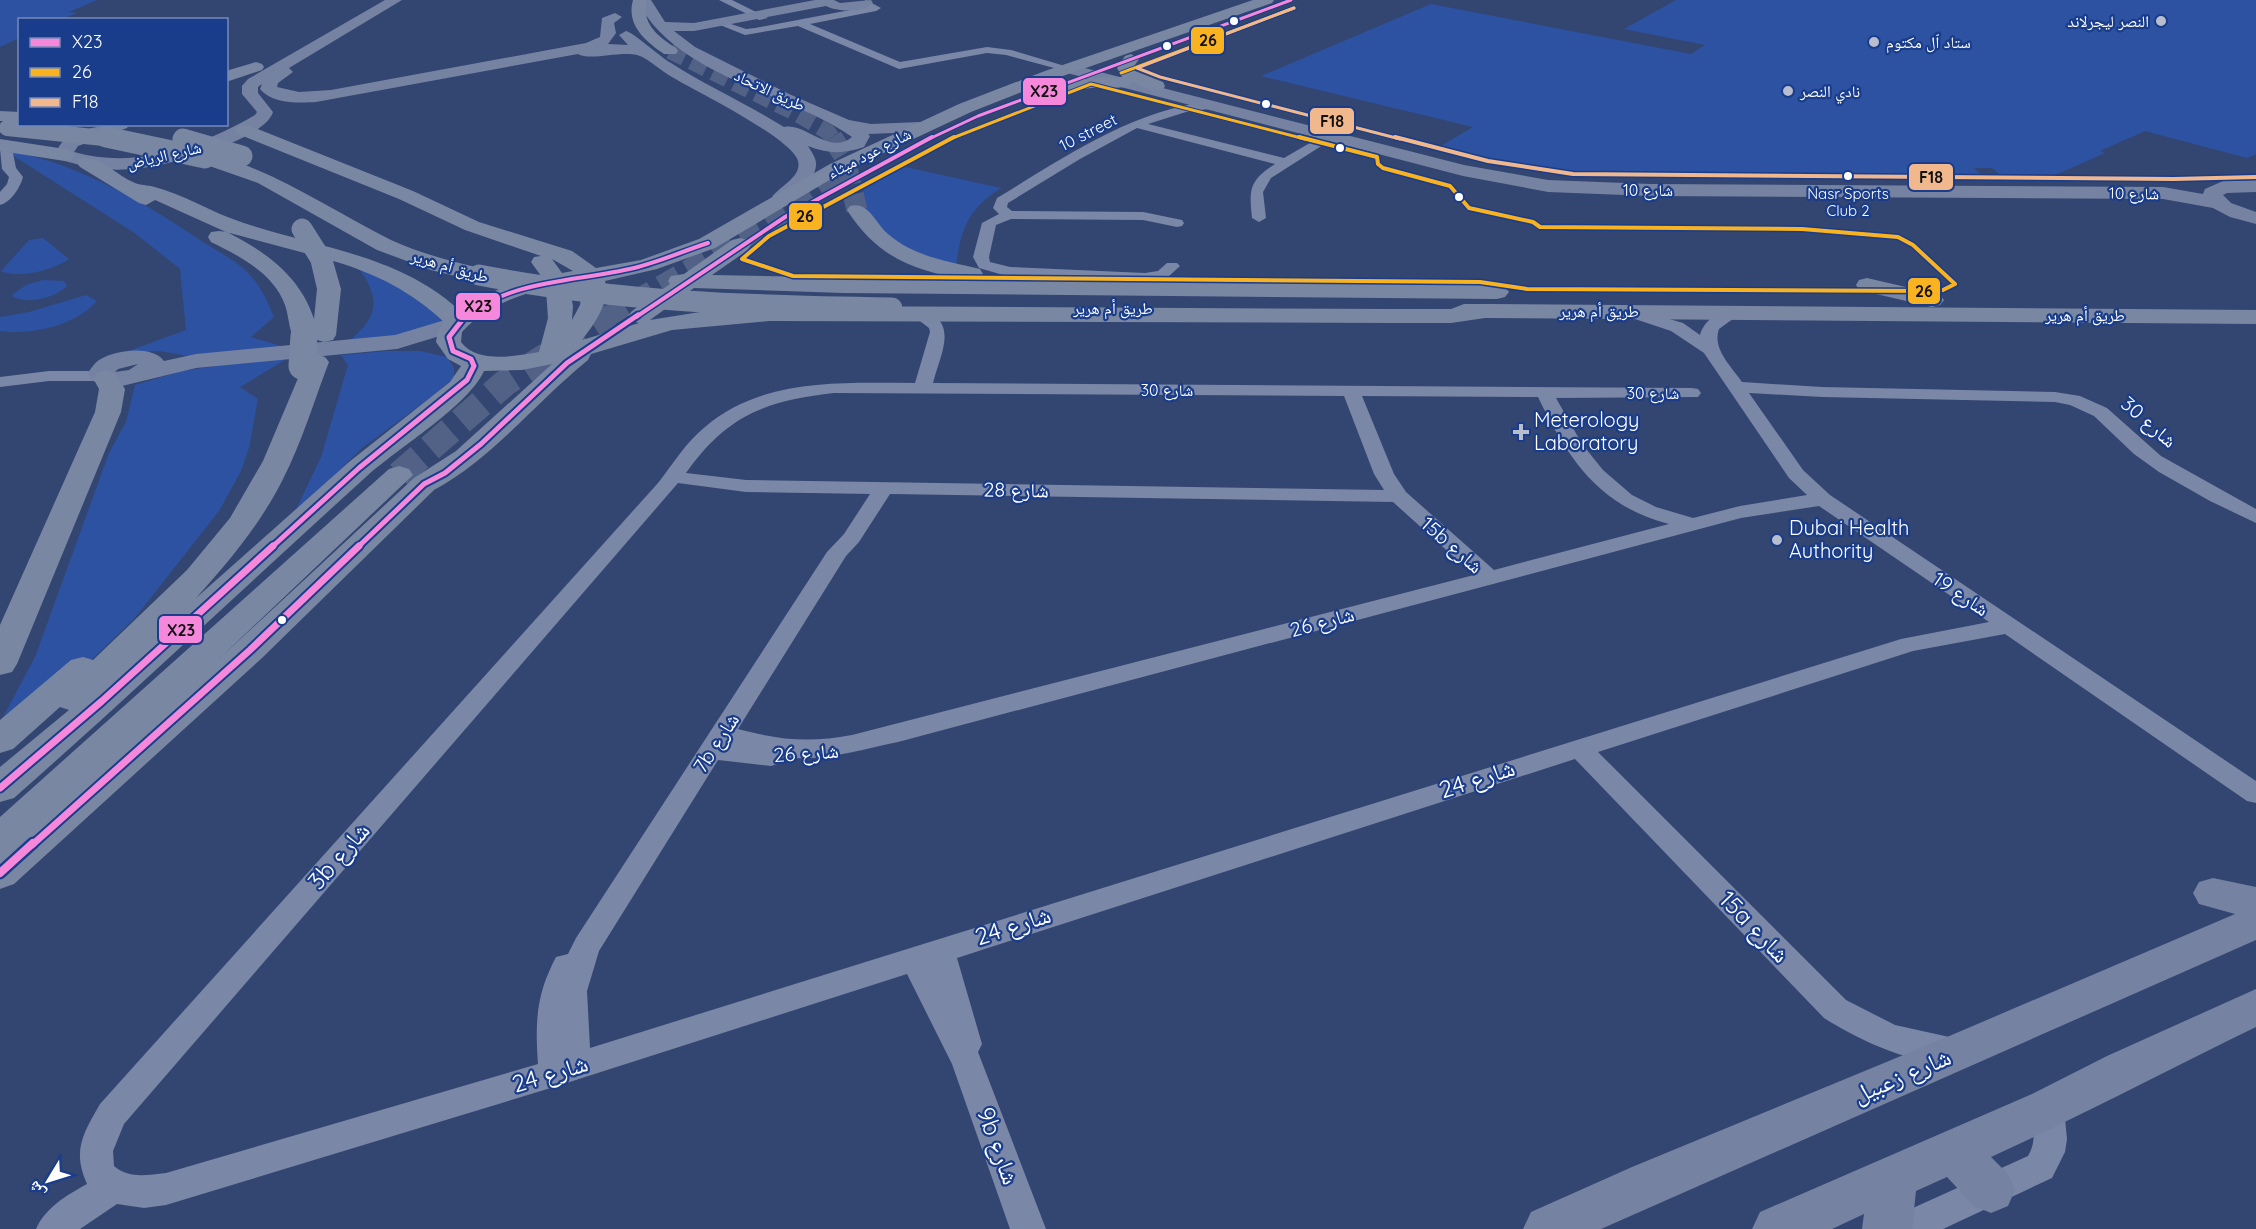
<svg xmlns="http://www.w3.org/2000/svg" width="2256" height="1229" viewBox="0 0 2256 1229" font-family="Quicksand,'Noto Naskh Arabic',sans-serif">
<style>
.green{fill:#2d52a2}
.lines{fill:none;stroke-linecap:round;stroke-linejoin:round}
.primary-tunnel-far2{stroke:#526286;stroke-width:16;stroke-dasharray:16 8;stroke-linecap:butt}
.primary-tunnel-far1{stroke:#526286;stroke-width:21;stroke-dasharray:21 10;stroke-linecap:butt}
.primary-tunnel{stroke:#526286;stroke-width:27;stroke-dasharray:27 14;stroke-linecap:butt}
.street{fill:#7a87a6;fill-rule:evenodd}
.secondary{fill:#7582a1;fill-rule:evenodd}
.primary{fill:#7987a3;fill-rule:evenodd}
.primary-bridge-far2{stroke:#7987a3;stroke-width:16}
.primary-bridge-far1{stroke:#7987a3;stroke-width:21}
.primary-bridge{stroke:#7987a3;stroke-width:27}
.bus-1-far4-casing{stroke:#193c8b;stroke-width:5}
.bus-1-far3-casing{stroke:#193c8b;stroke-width:7}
.bus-1-far2-casing{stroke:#193c8b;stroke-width:9}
.bus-1-far1-casing{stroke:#193c8b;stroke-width:11}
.bus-1-casing{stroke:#193c8b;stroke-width:13}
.bus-2-far1-casing{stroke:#193c8b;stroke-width:5}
.bus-2-casing{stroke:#193c8b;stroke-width:7}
.bus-3-far1-casing{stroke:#193c8b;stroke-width:5}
.bus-3-casing{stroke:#193c8b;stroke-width:7}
.bus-1-far4{stroke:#f688dc;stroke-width:3}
.bus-1-far3{stroke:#f688dc;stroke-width:4}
.bus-1-far2{stroke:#f688dc;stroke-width:5}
.bus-1-far1{stroke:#f688dc;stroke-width:7}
.bus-1{stroke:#f688dc;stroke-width:8}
.bus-2-far1{stroke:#f9b220;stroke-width:3}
.bus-2{stroke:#f9b220;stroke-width:4}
.bus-3-far1{stroke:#f1b78d;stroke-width:3}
.bus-3{stroke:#f1b78d;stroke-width:4}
.bus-dot{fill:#fff;stroke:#193c8b;stroke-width:2}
.poi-dot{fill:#b8becd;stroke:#193c8b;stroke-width:2}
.labels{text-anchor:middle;stroke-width:4.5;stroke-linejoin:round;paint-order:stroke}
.far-bus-label{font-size:15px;fill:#fff;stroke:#193c8b}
.far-poi-label{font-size:16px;fill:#fff;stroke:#193c8b;text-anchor:start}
.far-street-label{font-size:16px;fill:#fff;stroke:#193c8b}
.poi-label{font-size:20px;fill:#fff;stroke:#193c8b;text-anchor:start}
.street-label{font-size:20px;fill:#fff;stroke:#193c8b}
.near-street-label{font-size:24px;fill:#fff;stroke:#193c8b}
.line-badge{stroke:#193c8b;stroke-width:2}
.pale-badge-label{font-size:16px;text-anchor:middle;font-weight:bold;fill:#111}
</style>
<rect width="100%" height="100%" fill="#334671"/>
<path class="green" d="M 0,0 L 97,0 L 69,12 L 77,13 L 62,19 L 20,20 L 19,38 L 0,47 Z
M 1676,0 L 2256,0 L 2256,154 L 2247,158 L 2145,131 L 2100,151 L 2105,153 L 2044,180 L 2019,180 L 1999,174 L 1992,168 L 1974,168 L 1980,174 L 1965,180 L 1585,177 L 1493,163 L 1436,149 L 1473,127 L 1261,76 L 1431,4 L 1691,54 L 1705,45 L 1624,29 Z
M 15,152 C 82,166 144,202 200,240 C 215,250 232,258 245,270 C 259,283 267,300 274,317 L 251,337 L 288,348 L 188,356 L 160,351 L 123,353 L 186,330 L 180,269 L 136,234 L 9,153 Z
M 901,166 L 1001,188 C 968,209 960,230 956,268 L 899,247 L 866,214 L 862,191 Z
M 43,238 L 69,259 C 53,270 20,279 1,271 L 29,240 Z
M 355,263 L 408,284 L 447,324 L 418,335 L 349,341 C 382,314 379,295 355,263 Z
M 43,280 L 64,281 L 67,286 C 55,298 29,304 13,297 L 12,295 L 26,285 Z
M 86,295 L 97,301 C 75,326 32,335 0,331 L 0,317 L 29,312 Z
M 387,351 L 420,351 L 447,357 L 454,368 L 454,378 L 434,395 L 362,448 L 293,516 L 321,457 L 348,365 L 341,355 Z
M 286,356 L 285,360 L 240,387 L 258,399 L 249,448 L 241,471 L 219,511 L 134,619 L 31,718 L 0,723 L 35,657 L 109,453 L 126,422 L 135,385 L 182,371 Z"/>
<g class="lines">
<path class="primary-tunnel-far2" d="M 670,51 L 797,114 L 828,132 L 833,139"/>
<path class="primary-tunnel-far1" d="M 832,137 L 844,156 L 857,210
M 607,317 L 768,224 L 848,171"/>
<path class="primary-tunnel" d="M 399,475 L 505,383 L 610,315"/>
<path class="street" d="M 719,0 L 732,0 L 768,18 L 759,20 Z
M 866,0 L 881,8 L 876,11 L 810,24 L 900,62 L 987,47 L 1011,50 L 1075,69 L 1069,72 L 1006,55 L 987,53 L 899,69 L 798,26 L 745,35 L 720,25 L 725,22 L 746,29 L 755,28 L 866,7 L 861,3 Z
M 1211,101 L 1217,105 L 1215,108 L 1186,112 L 1148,124 L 1284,158 L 1327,133 L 1335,133 L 1337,136 L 1271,178 L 1263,192 L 1266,218 L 1259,222 L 1252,218 C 1249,190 1249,180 1275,164 L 1137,128 L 1080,159 L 1008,203 L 1007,207 L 1012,211 L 1143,212 L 1182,220 L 1184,223 L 1182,226 L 1177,227 L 1143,220 L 1011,219 L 996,225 L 989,257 L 990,262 L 1010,267 L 1145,273 L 1158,271 L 1167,263 L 1177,263 L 1180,266 L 1168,277 L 1145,283 L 1010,277 L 979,268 L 973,257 L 982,223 L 999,214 L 993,208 L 997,198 C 1065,157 1130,111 1211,101 Z
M 0,149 L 13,153 L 16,168 L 23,177 C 20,188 11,202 0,205 L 0,192 L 7,184 L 9,177 L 2,169 Z
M 1626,306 L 1683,323 L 1700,335 C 1704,320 1723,306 1739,310 L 1741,313 L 1719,329 C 1712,349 1731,366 1742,382 L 1822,387 L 2055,392 L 2080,396 L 2107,408 L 2161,456 L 2256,509 L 2256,523 L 2210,501 L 2159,472 L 2134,454 L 2094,416 L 2070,405 L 2055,402 L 1822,397 L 1749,393 L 1803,470 L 1830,495 L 2256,781 L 2256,803 L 2247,801 L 2005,634 L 1913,651 L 1598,752 L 1846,1000 L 1895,1025 L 1963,1040 L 1968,1050 L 1963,1060 C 1925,1073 1857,1039 1824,1018 L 1575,759 L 957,958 L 982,1044 L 978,1052 L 1046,1229 L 1010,1229 L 952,1064 L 907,974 L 554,1087 L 166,1205 L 144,1208 L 117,1204 L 80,1229 L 36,1229 C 45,1208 67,1195 87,1184 C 72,1150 83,1134 100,1104 L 658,483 C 673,464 686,442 705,427 C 762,377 845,383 915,383 L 930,332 L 929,328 L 912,315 L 920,310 C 961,320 940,355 933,383 L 1692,388 L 1698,389 L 1701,393 L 1698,397 L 1556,398 L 1582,444 L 1603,470 L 1632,495 L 1656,507 L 1693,518 L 1740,506 L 1807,495 L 1789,478 L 1704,353 L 1671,331 L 1620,314 L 1618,311 L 1620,308 ZM 834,393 L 1344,396 L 1374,474 L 1384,490 L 746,480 L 686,473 C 727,415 765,401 834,393 ZM 1362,396 L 1538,397 C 1568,459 1599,506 1669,524 L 1494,570 L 1406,492 L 1394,474 ZM 678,483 L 746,492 L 870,494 L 844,534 L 827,552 L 576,938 L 568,954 L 556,957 C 536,995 535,1022 538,1064 L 166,1173 C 147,1175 129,1179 114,1166 L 113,1151 L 124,1124 ZM 890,494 L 1393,502 L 1474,575 L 852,735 C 809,743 780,740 738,729 L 846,556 L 859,542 ZM 1819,506 L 1989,622 L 1901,639 L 590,1048 L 587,991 L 599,951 L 718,760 L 771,766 L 780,763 L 784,757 C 823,762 860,750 898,742 L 1741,518 Z
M 49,371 L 101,371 L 107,372 L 110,376 L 107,380 L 101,381 L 49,381 L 0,387 L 0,377 Z
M 2048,1094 L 2060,1099 L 2064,1109 L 2067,1139 L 2065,1152 L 2052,1178 L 1943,1229 L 1887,1229 L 1893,1217 L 2028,1156 C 2040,1137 2028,1117 2036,1099 Z"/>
<path class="secondary" d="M 385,0 L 402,0 L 289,68 L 293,72 L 278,83 L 277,87 L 299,92 L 331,90 L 586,43 L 600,37 L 602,18 L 615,13 L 622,17 L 614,23 L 616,33 L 608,44 L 628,45 L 619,35 L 626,31 C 633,32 660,57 671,63 C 707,86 747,104 784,127 C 805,122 830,156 852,137 C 788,92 674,76 637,0 L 651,0 L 665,22 L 694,23 L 815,0 L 834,0 L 840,3 L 871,0 L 873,3 C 862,13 838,12 826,6 L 694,31 L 674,31 L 695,47 L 789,94 L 849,120 L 871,124 L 920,122 L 926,123 L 929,127 L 926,131 L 920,132 L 868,134 L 870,136 L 864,147 C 844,154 828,154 808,146 C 811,151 816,158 816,163 C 817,181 792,205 775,201 L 772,197 C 780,186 802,177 798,161 C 792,138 695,91 672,77 C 661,71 648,58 637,55 C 619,51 590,61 578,54 L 316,102 C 298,103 272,104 260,89 L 262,84 L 258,87 L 258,93 L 273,112 C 265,140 169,165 141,168 C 119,171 97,170 76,164 C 69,162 60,161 56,155 C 60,128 108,124 129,124 L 127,128 L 78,146 L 74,152 C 137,170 201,146 255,115 L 257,112 L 242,94 L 242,86 L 248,79 Z
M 1069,64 L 1464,165 L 1548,180 L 1650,184 L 2163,187 L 2203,194 L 2205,189 L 2223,181 L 2256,180 L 2256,192 L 2227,193 L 2223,195 L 2231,203 L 2256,212 L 2256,224 L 2230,217 L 2213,208 L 2163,199 L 1650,196 L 1548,192 L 1463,176 L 1063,72 L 1061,69 Z
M 455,317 L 463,319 L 467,324 L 463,329 L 397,349 L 196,368 L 122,386 L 92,381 L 88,373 C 91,368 96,361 101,359 C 116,350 152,345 164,361 L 196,354 L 395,335 ZM 138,364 L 129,370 L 115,372 L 118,369 Z
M 2213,878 L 2256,887 L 2256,940 L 1601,1229 L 1523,1229 L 1531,1212 L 1632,1167 L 1947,1037 L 2235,914 L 2199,904 L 2193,893 L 2199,882 Z
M 2256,989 L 2256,1027 C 2167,1070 2081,1116 1991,1157 L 2008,1174 L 2015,1190 L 2008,1206 L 1991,1213 L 1974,1206 L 1947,1177 L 1916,1191 L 1912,1229 L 1862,1229 L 1864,1214 L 1832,1229 L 1752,1229 L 1760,1212 L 2032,1094 L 2107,1056 Z"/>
<path class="primary" d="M 633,0 L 647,0 C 641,24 658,36 676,48 L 678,51 L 676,54 L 664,54 C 645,41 626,25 633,0 Z
M 1253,0 L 1274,0 L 1272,3 L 1057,78 L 971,112 L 843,172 L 715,248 L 657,269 L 605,281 C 611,301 594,325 582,340 L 639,323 L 632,321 L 628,316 L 632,311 L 670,284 L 668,281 L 671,276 L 684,274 L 732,240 L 740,238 L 748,240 L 751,245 L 748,250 L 712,275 L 969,280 C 914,271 878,258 847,210 L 850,206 C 869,201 875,223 888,234 C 915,257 947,261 980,269 L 983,274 L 980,279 L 974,280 L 1497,285 L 1505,287 L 1509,292 L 1505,297 L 1497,299 L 843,293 L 694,288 L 650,320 L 700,312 L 804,306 L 1392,309 L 1451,309 L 1464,304 L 1486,304 L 2256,310 L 2256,324 L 1485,318 L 1451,323 L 1392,323 L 769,321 L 672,330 L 591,354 L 588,360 C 535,403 494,457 434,490 L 262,658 L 14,884 L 0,889 L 0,817 L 389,469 L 399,466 L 409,469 L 413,475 L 220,658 L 414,478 L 456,451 L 552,364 L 522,370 L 484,371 C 468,406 398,448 367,476 C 249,583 133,693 14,798 L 0,802 L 0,767 L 69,710 L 60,707 L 13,749 L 0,753 L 0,720 L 71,660 L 83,657 L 93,660 L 187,570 L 230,518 L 263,461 L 307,357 L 316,354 L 325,357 L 329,362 C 314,401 302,442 283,479 C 261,523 229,562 196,598 L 349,462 L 450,382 L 461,366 L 448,359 L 436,342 L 438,331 L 444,322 C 412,292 375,273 333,261 L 341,289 L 336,335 L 333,340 L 324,342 L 314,339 L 304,343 L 295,341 C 289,331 289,317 285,305 C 274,274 240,256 211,242 L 208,237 L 211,232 L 219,231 L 227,232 C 266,252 300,276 314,319 L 317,289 L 310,259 L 312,255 L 226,232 L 155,200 L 146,205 L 139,203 L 80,167 L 77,163 L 80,159 C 99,154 116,175 133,182 C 138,185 145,185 151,186 C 184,194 212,213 244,223 C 319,248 398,255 458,309 L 501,288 L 541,276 L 531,262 L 534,257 L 541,256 L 465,230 L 399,199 L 238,134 L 235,130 L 238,126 L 250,126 L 413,191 L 479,222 L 572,251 L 596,268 L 641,260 L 699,239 L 830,164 L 959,104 L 1045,71 ZM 552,259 L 573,271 L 562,273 ZM 583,284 L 580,305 L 572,320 L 573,306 L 569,286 ZM 546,289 L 548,318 L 539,352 C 514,356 478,364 461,342 L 462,332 C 481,310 517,294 546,289 Z
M 1131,54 L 1139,59 L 1133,68 L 1135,71 L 1163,82 L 1165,86 L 1163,90 L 1151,90 L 1131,81 L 1129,86 C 1117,89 1103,87 1091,88 C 1077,89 1062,96 1048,93 L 1045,89 L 1048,85 L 1089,78 L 1122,77 L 1117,68 L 1125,56 Z
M 256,62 L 262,64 L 264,67 L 262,70 L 226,82 L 226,71 Z
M 0,111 L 20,112 L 20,122 L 0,121 Z
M 0,139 L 65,149 L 72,151 L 75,155 L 72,159 L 65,161 L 0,151 Z
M 205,152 C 273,169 329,209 391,240 C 421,254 455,262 487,270 L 490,275 L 487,280 L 479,282 L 431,270 L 377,250 L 258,183 L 198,162 L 195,158 L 198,154 Z
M 1867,278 L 1940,295 L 1944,300 L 1940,305 L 1932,307 L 1859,290 L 1856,285 L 1859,280 Z
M 106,370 L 115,373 L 125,389 L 121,412 L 17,664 L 12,672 L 0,675 L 0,625 L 95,412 L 99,389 L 93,378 L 97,373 Z"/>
<path class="primary-bridge-far2" d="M 7,128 L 113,139"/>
<path class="primary-bridge-far1" d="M 106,137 L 205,158
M 183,139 L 242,156
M 302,229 L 321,259
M 479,275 C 616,302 753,306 892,308"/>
<path class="primary-bridge" d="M 302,366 L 304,336"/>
<g class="bus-1-far4-casing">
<path id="bus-1-far4" d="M 929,139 L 978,116 L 1291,0"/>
</g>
<g class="bus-1-far3-casing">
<path id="bus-1-far3" d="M 464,317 C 514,279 575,282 634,268 C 659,262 683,251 708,243
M 636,317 L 785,217 L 932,137"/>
</g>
<g class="bus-1-far2-casing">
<path id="bus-1-far2" d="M 272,547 L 359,468 L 467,380 L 474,366 L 471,359 L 453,351 L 449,337 L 466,315
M 358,547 L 424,484 L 445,473 L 481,444 L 567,363 L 638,315"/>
</g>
<g class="bus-1-far1-casing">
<path id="bus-1-far1" d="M 0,788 L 102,701 L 273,546
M 32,845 L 250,650 L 359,546"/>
</g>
<g class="bus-1-casing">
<path id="bus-1" d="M 0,873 L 33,843"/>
</g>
<g class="bus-2-far1-casing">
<path id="bus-2-far1" d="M 1121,73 L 1294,8
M 950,139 L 1091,84 L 1305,139"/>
</g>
<g class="bus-2-casing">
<path id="bus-2" d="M 954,137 L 769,236 L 742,259 L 793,276 L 1480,282 L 1527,289 L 1932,291 L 1943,290 L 1955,284 L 1913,245 L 1898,237 L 1802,229 L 1540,227 L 1533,222 L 1469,208 L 1450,186 L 1383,168 L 1378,164 L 1377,157 L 1299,137"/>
</g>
<g class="bus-3-far1-casing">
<path id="bus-3-far1" d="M 1294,8 L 1137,68 L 1160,77 L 1400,139"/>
</g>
<g class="bus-3-casing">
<path id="bus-3" d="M 1395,137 L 1488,161 L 1573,174 L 2174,179 L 2256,177"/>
</g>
<use href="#bus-1-far4" class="bus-1-far4"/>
<use href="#bus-1-far3" class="bus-1-far3"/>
<use href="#bus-1-far2" class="bus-1-far2"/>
<use href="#bus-1-far1" class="bus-1-far1"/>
<use href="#bus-1" class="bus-1"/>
<use href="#bus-2-far1" class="bus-2-far1"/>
<use href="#bus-2" class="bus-2"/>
<use href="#bus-3-far1" class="bus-3-far1"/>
<use href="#bus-3" class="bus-3"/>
</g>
<g class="bus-dot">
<circle cx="1234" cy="21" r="5"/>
<circle cx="1167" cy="46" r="5"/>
<circle cx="1266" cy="104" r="5"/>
<circle cx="1340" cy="148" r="5"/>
<circle cx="1848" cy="176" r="5"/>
<circle cx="1459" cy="197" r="5"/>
<circle cx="282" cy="620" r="5"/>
</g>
<g class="poi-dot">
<circle cx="2161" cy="21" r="6"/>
<circle cx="1874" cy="42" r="6"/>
<circle cx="1788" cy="91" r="6"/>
<path d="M1518 423h6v6h6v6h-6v6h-6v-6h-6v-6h6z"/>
<circle cx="1777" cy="540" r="6"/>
</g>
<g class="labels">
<g class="far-bus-label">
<text x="1848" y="199">Nasr Sports<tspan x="1848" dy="17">Club 2</tspan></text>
</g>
<g class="far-poi-label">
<text x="2149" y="27" text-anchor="end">النصر ليجرلاند</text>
<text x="1886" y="48">ستاد اّل مكتوم</text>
<text x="1800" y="97">نادي النصر</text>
</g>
<g class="far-street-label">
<text transform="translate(770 90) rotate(25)" y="6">طريق الاتحاد</text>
<text transform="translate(1088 132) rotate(-27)" y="6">10 street</text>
<text transform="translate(869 153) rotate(-27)" y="6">شارع عود ميثاء</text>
<text transform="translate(164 155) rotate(-13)" y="6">شارع الرياض</text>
<text x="1648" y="196">شارع 10</text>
<text transform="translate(2134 193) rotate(1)" y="6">شارع 10</text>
<text transform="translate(450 266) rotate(16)" y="6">طريق أم هرير</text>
<text x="1113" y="314">طريق أم هرير</text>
<text x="1599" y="317">طريق أم هرير</text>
<text x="2085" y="321">طريق أم هرير</text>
<text x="1167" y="396">شارع 30</text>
<text x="1653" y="399">شارع 30</text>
</g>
<g class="poi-label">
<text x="1534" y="427">Meterology<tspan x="1534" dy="23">Laboratory</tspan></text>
<text x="1789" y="535">Dubai Health<tspan x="1789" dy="23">Authority</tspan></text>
</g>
<g class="street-label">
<text transform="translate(2149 422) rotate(41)" y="7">شارع 30</text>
<text transform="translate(1016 490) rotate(1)" y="7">شارع 28</text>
<text transform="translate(1452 545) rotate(41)" y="7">15b شارع</text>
<text transform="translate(1961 594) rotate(34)" y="7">شارع 19</text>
<text transform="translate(1322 622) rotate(-15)" y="7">شارع 26</text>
<text transform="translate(716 743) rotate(-57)" y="7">7b شارع</text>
<text transform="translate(806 753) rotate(-4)" y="7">شارع 26</text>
</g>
<g class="near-street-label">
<text transform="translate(1477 779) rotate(-18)" y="8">شارع 24</text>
<text transform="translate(339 856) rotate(-49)" y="8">3b شارع</text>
<text transform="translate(1013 926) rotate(-18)" y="8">شارع 24</text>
<text transform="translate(1754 927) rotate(46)" y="8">15a شارع</text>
<text transform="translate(550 1074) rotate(-17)" y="8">شارع 24</text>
<text transform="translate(1902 1076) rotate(-23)" y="8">شارع زعبيل</text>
<text transform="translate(998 1146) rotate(70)" y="8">9b شارع</text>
</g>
</g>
<g class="line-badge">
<rect x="1190" y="26" width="35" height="29" rx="6" fill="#f9b220"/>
<rect x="1022" y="77" width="45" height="29" rx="6" fill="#f688dc"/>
<rect x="1309" y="107" width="46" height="28" rx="6" fill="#f1b78d"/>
<rect x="1908" y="163" width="46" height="28" rx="6" fill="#f1b78d"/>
<rect x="788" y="202" width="35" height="29" rx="6" fill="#f9b220"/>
<rect x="1907" y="277" width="34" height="28" rx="6" fill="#f9b220"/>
<rect x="455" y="292" width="46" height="29" rx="6" fill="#f688dc"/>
<rect x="158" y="615" width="45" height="29" rx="6" fill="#f688dc"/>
</g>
<g class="pale-badge-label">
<text x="1208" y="46">26</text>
<text x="1044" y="97">X23</text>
<text x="1332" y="127">F18</text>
<text x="1931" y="183">F18</text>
<text x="805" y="222">26</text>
<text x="1924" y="297">26</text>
<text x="478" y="312">X23</text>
<text x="181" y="636">X23</text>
</g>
<rect x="18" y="18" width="210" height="108" fill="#193c8b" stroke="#758ab9" stroke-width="1.5"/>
<rect x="30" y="38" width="30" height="9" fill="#f688dc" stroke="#758ab9" stroke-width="1.5"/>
<text x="72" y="48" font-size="18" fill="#ffffff">X23</text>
<rect x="30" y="68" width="30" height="9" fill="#f9b220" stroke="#758ab9" stroke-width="1.5"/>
<text x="72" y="78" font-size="18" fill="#ffffff">26</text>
<rect x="30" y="98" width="30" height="9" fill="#f1b78d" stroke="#758ab9" stroke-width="1.5"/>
<text x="72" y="108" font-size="18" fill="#ffffff">F18</text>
<g transform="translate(48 1181) rotate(232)" stroke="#193c8b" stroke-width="4.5" paint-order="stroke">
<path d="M0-4.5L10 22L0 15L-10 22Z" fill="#ffffff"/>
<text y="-9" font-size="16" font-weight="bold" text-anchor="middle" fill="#ffffff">ش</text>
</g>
</svg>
